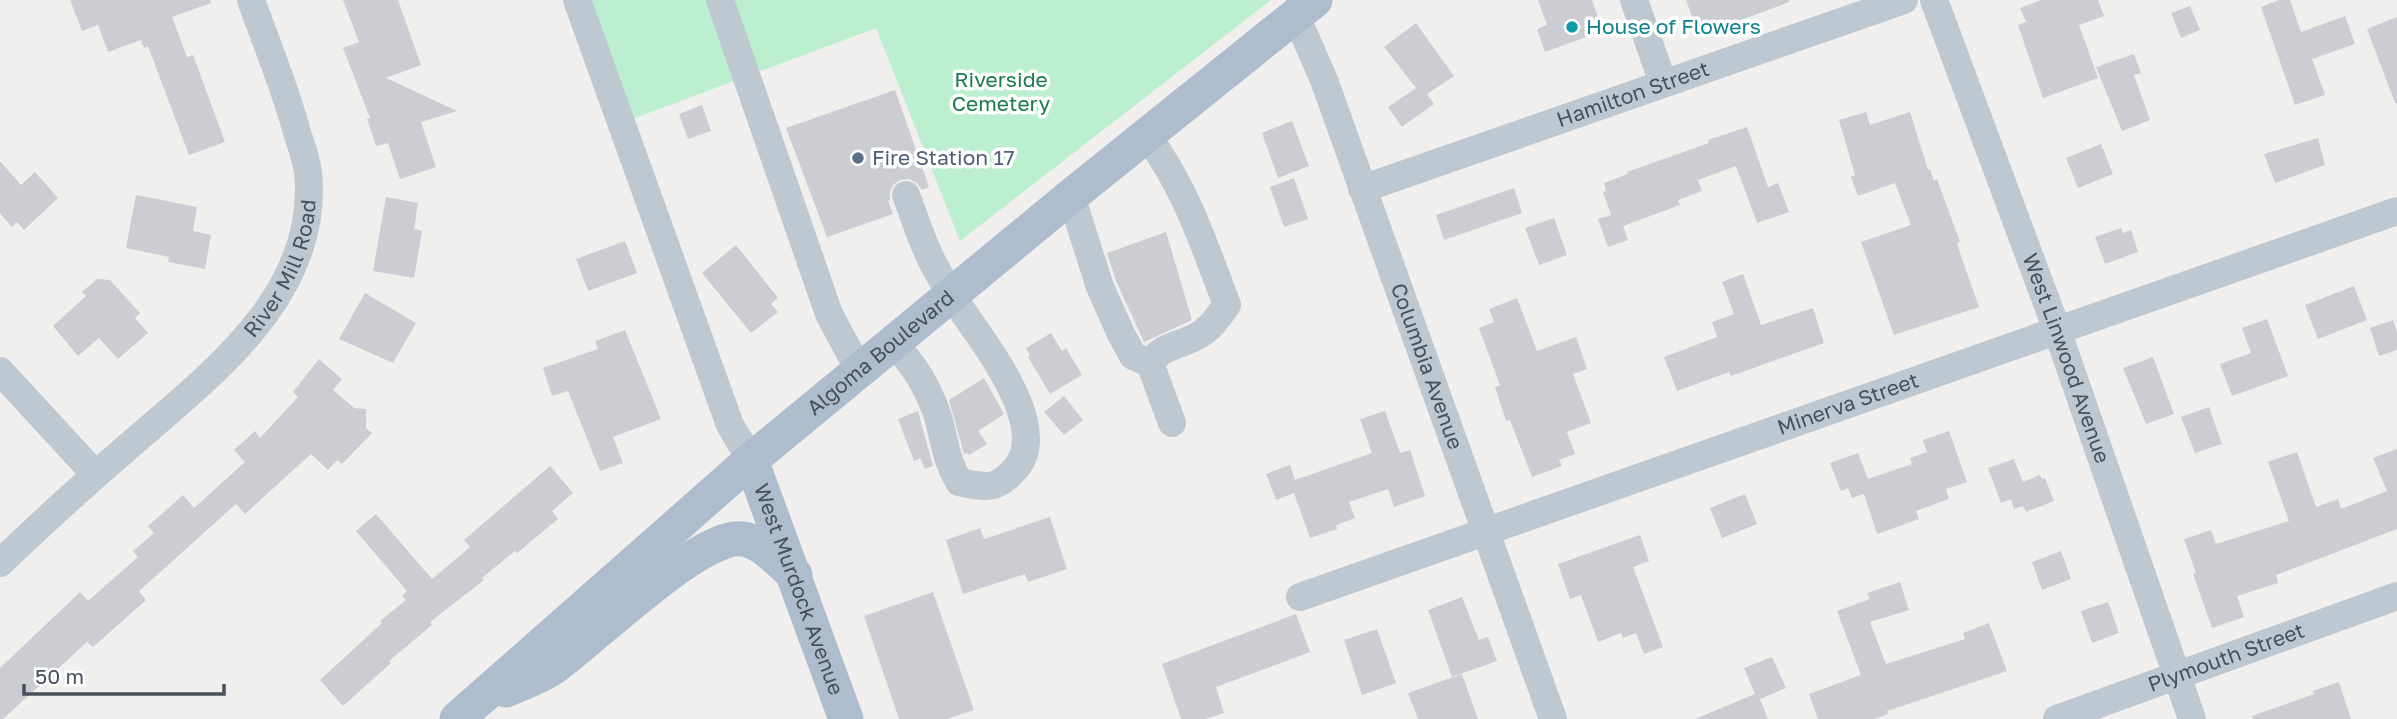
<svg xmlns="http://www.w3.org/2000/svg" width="2397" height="719" viewBox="0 0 2397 719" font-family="'Golos Text',sans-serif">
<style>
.green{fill:#bceed0}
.building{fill:#cbcdd3}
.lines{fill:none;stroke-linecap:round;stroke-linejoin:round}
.minor{stroke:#bec8d0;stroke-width:28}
.major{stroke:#aebdcd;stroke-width:35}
.culture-dot{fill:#0f9aa8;stroke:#fff;stroke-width:2.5}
.service-dot{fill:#5c6f8a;stroke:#fff;stroke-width:2.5}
.labels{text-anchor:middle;stroke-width:7;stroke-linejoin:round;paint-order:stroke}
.culture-label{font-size:21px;fill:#0d838f;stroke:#fff;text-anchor:start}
.park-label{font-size:21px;fill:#187b4a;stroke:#fff}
.street-label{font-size:21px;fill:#46515b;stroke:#fff}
.service-label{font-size:21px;fill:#4e5e75;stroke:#fff;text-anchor:start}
</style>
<rect width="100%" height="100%" fill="#f1eeee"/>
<path class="green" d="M 583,0 L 1271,0 L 960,241 L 876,28 L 627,121 Z"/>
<path class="building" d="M 70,0 L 210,0 L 211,3 L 172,17 L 187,57 L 193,55 L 225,142 L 189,155 L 148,46 L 144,48 L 141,40 L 108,52 L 98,25 L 82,31 Z
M 343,0 L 398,0 L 421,65 L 386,78 L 457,111 L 421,122 L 436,167 L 400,179 L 388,143 L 376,146 L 367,119 L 370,118 L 343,48 L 359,42 Z
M 1538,0 L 1592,0 L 1603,31 L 1545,52 L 1537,29 L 1547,25 Z
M 1686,0 L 1789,0 L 1789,2 L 1699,36 Z
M 2041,0 L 2098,0 L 2104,16 L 2079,25 L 2098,78 L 2043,98 L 2018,25 L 2026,22 L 2020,8 Z
M 2279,0 L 2290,0 L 2301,32 L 2345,16 L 2355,44 L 2312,59 L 2325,95 L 2295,105 L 2261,7 Z
M 2190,6 L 2200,30 L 2181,38 L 2171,13 Z
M 2397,17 L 2397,103 L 2395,103 L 2367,29 Z
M 1416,23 L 1454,76 L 1427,94 L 1434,104 L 1402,127 L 1388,107 L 1416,88 L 1384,47 Z
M 2134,54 L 2141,73 L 2134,75 L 2150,120 L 2122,131 L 2096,67 Z
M 895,90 L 929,187 L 922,190 L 917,183 L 909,179 L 900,180 L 893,185 L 890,192 L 890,200 L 888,201 L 893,214 L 827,237 L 786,128 Z
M 702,105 L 711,131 L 688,139 L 679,114 Z
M 1866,112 L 1870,125 L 1910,112 L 1928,170 L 1930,169 L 1934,181 L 1937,179 L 1960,242 L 1957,243 L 1961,256 L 1979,307 L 1894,335 L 1861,242 L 1911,225 L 1895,183 L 1858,196 L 1851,177 L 1855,175 L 1839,120 Z
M 1292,121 L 1309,166 L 1278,178 L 1262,133 Z
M 1747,127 L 1768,187 L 1778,183 L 1789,212 L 1757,223 L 1736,166 L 1698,180 L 1702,191 L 1678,200 L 1680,205 L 1623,226 L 1628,240 L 1608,247 L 1598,219 L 1611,215 L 1603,192 L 1606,191 L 1604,183 L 1628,174 L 1627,172 L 1709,143 L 1708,140 Z
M 2318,138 L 2325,165 L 2275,183 L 2264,154 Z
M 2101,144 L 2113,174 L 2078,188 L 2066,158 Z
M 0,161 L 21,185 L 35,172 L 58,198 L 24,230 L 17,222 L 12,227 L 0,213 Z
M 1294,178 L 1308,219 L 1284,227 L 1270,187 Z
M 1514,188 L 1522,213 L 1444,240 L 1436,215 Z
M 136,195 L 197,207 L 193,231 L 211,235 L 205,269 L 168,262 L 169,257 L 126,248 Z
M 386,197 L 418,203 L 414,229 L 422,231 L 414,278 L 373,271 Z
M 1554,218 L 1567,255 L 1539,265 L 1525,228 Z
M 2121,228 L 2123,233 L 2131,230 L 2138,252 L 2105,264 L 2095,237 Z
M 1166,232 L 1192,320 L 1144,342 L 1116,281 L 1107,253 Z
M 625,241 L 637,273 L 588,291 L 576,259 Z
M 736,245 L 778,298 L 771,304 L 778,312 L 751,333 L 702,273 Z
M 1743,274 L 1761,325 L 1813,308 L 1824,343 L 1731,376 L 1729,372 L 1677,391 L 1664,357 L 1717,337 L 1712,322 L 1734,314 L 1722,282 Z
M 97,279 L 110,280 L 140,313 L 135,318 L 148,333 L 118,359 L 99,338 L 78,356 L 53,326 L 86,296 L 82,292 Z
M 2354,286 L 2367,320 L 2318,339 L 2305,305 Z
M 365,293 L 416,323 L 393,363 L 339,339 Z
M 1517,298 L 1537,351 L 1576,337 L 1587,369 L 1573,374 L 1591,423 L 1567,432 L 1575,454 L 1559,460 L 1562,466 L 1532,477 L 1510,420 L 1506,421 L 1495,387 L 1500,385 L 1479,328 L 1494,322 L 1489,309 Z
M 2267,319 L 2288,376 L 2232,396 L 2220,364 L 2251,353 L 2242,328 Z
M 2393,320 L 2397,332 L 2397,350 L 2379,356 L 2370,328 Z
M 625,330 L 661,419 L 613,437 L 623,463 L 600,471 L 568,391 L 552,396 L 543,368 L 598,349 L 595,341 Z
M 1051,333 L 1062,351 L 1066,348 L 1082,375 L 1050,394 L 1028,357 L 1030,356 L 1026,348 Z
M 2153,357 L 2174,414 L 2146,424 L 2123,368 Z
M 319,359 L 342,379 L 333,390 L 354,408 L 366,409 L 366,428 L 372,433 L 342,464 L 337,460 L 328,470 L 311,454 L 245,514 L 236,504 L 139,591 L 146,600 L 93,647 L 87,642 L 3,719 L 0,719 L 0,668 L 80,592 L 88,601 L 138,557 L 133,551 L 154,533 L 148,526 L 183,495 L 194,508 L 245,462 L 234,450 L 255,431 L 260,438 L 298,397 L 293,392 Z
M 984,378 L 1004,414 L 978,431 L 987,444 L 969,455 L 967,453 L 964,454 L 949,400 Z
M 1064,396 L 1083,420 L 1064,435 L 1044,412 Z
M 2209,407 L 2222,444 L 2195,453 L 2181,417 Z
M 918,411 L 933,466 L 925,469 L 920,458 L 914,461 L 898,419 Z
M 1385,411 L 1400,453 L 1410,450 L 1425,496 L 1394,507 L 1388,489 L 1349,502 L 1355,518 L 1336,525 L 1337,529 L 1310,538 L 1294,493 L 1276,500 L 1266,474 L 1290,465 L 1295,480 L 1372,453 L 1360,419 Z
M 1949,431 L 1967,482 L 1946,489 L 1949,499 L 1916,511 L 1919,519 L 1877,534 L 1864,494 L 1852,498 L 1848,488 L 1841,491 L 1830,463 L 1858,453 L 1868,479 L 1912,464 L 1910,458 L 1927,452 L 1923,440 Z
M 2397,449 L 2397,529 L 2276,575 L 2278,583 L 2237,596 L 2244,617 L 2212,628 L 2193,574 L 2196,573 L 2184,539 L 2211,530 L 2216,544 L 2289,521 L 2268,462 L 2297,452 L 2316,507 L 2338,499 L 2341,509 L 2387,491 L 2373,458 Z
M 2014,459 L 2023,482 L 2040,475 L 2042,479 L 2045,478 L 2054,501 L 2026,512 L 2023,506 L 2014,509 L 2011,499 L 2001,503 L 1988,468 Z
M 550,466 L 573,493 L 552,511 L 558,519 L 517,553 L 515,551 L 482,578 L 484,580 L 430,622 L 432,625 L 389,661 L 391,663 L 343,706 L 320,680 L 382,623 L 380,621 L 406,600 L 402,596 L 407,591 L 356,531 L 376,514 L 432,579 L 470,547 L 464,540 Z
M 1745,494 L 1757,524 L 1722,538 L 1710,508 Z
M 1050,517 L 1067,569 L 1028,582 L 1025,574 L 963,594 L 946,540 L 980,528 L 984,539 Z
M 1640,535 L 1649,561 L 1633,567 L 1663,647 L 1644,654 L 1636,633 L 1623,638 L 1621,633 L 1598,642 L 1581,595 L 1570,599 L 1558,564 Z
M 2061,551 L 2071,579 L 2042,590 L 2032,562 Z
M 1900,582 L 1909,610 L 1870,622 L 1886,664 L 1965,639 L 1963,633 L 1989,623 L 2007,671 L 1887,711 L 1888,714 L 1874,719 L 1818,719 L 1809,694 L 1861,675 L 1837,611 L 1870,599 L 1867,593 Z
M 933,592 L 974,710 L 947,719 L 899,719 L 864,616 Z
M 1462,597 L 1479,640 L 1488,637 L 1497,661 L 1452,677 L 1428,610 Z
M 2108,602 L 2119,633 L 2092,643 L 2081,611 Z
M 1296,614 L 1310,652 L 1216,687 L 1224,713 L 1206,719 L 1181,719 L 1162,664 Z
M 1377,629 L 1396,683 L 1362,695 L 1344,640 Z
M 1772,657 L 1786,688 L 1760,699 L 1768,719 L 1695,719 L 1755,694 L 1744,668 Z
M 1462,674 L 1478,719 L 1418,719 L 1408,693 Z
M 2339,682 L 2351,719 L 2253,719 L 2252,716 L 2314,694 L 2313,691 Z"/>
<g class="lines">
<g class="minor">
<path d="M 577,0 L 730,425 L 751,460"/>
<path d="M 720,0 L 829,314 L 860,372"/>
<path d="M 1634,0 L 1663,83"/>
<path id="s1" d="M 1934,0 L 2057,330 L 2192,719"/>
<path id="s2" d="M 1296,16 L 1324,80 L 1553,719"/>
<path d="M 1147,136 C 1185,186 1205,247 1227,305 C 1219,316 1211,328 1199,335 C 1181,346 1164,344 1150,363 L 1172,423"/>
<path id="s3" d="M 1362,189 L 1904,0"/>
<path d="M 1071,196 L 1100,287 L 1121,334 L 1133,356 L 1150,363"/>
<path d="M 894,344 C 915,366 927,386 937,414 C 945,439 945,459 959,482 C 986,488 998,490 1016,468 C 1053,424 977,335 953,297 C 946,287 940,276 934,265 C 922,243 915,218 906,195"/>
<path d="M 0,371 L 95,474"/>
<path id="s4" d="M 0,563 C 40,525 80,488 122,452 C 205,379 321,297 308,172 C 306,160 302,147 298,136 C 286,90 267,45 251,0"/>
<path id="s5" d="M 1300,597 L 2397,211"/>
<path id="s6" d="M 2057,719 L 2397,596"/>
</g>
<g class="major">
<path id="s7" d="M 751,460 L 846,719"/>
<path d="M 506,690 C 521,683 540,677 554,667 C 592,640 701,533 742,539 C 762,541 780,563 795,575"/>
<path id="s8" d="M 457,719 L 751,460 L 1071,196 L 1315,0"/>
</g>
</g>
<circle class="culture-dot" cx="1572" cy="27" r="7"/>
<circle class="service-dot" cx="858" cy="158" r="7"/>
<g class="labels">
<g class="culture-label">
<text x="1586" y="34">House of Flowers</text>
</g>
<g class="park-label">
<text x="1001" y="87">Riverside<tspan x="1001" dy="24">Cemetery</tspan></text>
</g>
<g class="street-label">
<text dy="7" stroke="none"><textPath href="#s3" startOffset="287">Hamilton Street</textPath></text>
<text dy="7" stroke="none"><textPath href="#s4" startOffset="413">River Mill Road</textPath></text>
<text dy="7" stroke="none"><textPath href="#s8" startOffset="560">Algoma Boulevard</textPath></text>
<text dy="7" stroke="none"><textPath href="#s1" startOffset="382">West Linwood Avenue</textPath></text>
<text dy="7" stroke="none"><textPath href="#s2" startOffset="374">Columbia Avenue</textPath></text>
<text dy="7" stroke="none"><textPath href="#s5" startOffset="581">Minerva Street</textPath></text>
<text dy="7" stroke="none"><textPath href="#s7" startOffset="138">West Murdock Avenue</textPath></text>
<text dy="7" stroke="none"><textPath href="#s6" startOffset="180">Plymouth Street</textPath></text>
</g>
<g class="service-label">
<text x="872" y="165">Fire Station 17</text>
</g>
</g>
<path d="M24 684v10h200v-10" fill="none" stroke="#46515b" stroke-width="3.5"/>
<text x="35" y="684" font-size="21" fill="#46515b" stroke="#ffffff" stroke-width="5" paint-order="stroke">50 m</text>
</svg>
